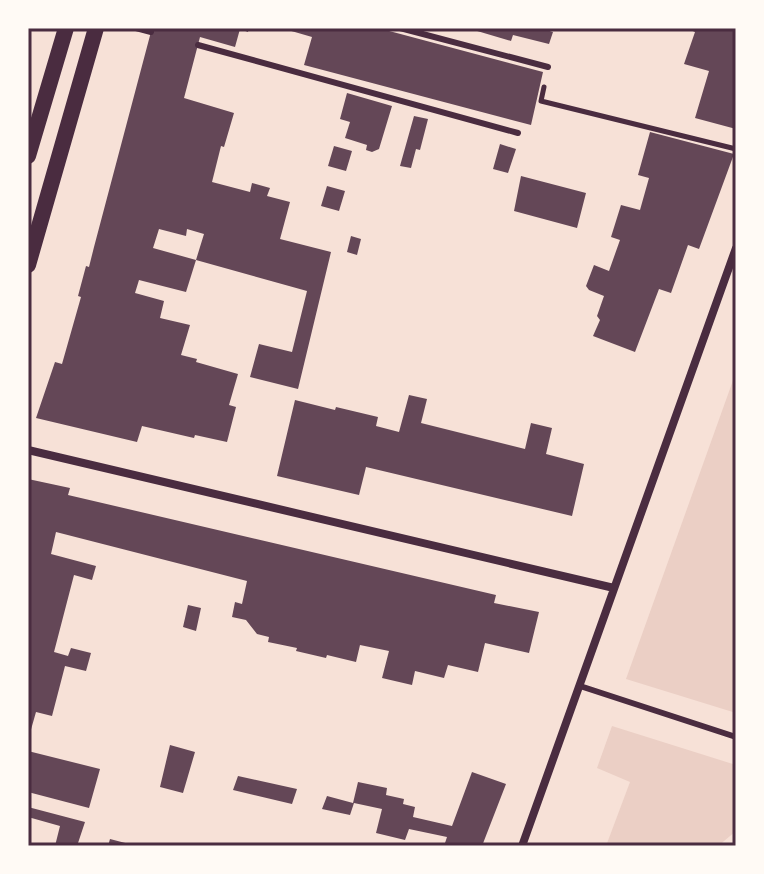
<svg xmlns="http://www.w3.org/2000/svg" width="764" height="874" viewBox="0 0 764 874" font-family="'Space Grotesk',sans-serif">
<style>
.green{fill:#ebcfc5}
.building{fill:#644757;fill-rule:evenodd}
.lines{fill:none;stroke-linecap:round;stroke-linejoin:round}
.path{stroke:#4a2c40;stroke-width:5}
.service{stroke:#4a2c40;stroke-width:6}
.minor{stroke:#4a2c40;stroke-width:8}
.secondary{stroke:#4a2c40;stroke-width:16}
.neatline{fill:none;stroke:#4a2c40;stroke-width:3}
</style>
<rect width="100%" height="100%" fill="#f7e1d7"/>
<path class="green" d="M 736,372 L 736,713 L 626,679 Z
M 612,726 L 736,765 L 736,831 L 718,846 L 606,846 L 630,782 L 597,768 Z"/>
<path class="building" d="M 152,28 L 249,28 L 248,32 L 240,29 L 235,47 L 200,37 L 184,98 L 234,113 L 224,147 L 221,146 L 212,182 L 250,192 L 252,183 L 270,188 L 267,196 L 290,202 L 280,239 L 331,252 L 298,389 L 250,377 L 259,344 L 292,352 L 307,291 L 196,260 L 186,292 L 139,280 L 135,293 L 164,301 L 160,318 L 190,325 L 181,355 L 197,359 L 196,362 L 238,374 L 229,405 L 236,407 L 227,442 L 195,435 L 194,438 L 142,426 L 137,442 L 36,418 L 55,362 L 62,364 L 81,297 L 78,296 L 86,266 L 89,267 L 94,247 ZM 159,229 L 186,236 L 187,229 L 204,234 L 196,260 L 153,248 Z
M 281,28 L 378,28 L 543,72 L 531,125 L 304,65 L 312,37 Z
M 467,28 L 540,28 L 553,32 L 549,44 L 513,35 L 511,41 Z
M 686,28 L 736,28 L 736,129 L 695,118 L 709,71 L 684,64 L 695,32 Z
M 347,93 L 392,106 L 379,149 L 372,152 L 366,150 L 367,145 L 345,138 L 350,122 L 340,119 Z
M 414,116 L 428,119 L 420,150 L 416,149 L 411,168 L 400,166 Z
M 650,132 L 734,154 L 699,249 L 688,245 L 671,293 L 659,289 L 635,352 L 593,336 L 600,320 L 597,316 L 604,296 L 589,290 L 586,286 L 594,265 L 609,271 L 620,240 L 611,237 L 621,205 L 640,210 L 649,178 L 638,175 Z
M 500,144 L 516,149 L 508,173 L 493,169 Z
M 334,146 L 352,151 L 346,171 L 328,166 Z
M 521,176 L 586,193 L 577,228 L 514,211 Z
M 327,186 L 345,191 L 339,211 L 321,206 Z
M 351,236 L 361,239 L 357,255 L 347,252 Z
M 409,395 L 427,399 L 421,423 L 525,449 L 531,423 L 552,428 L 546,454 L 584,464 L 572,516 L 366,467 L 359,495 L 277,476 L 295,400 L 335,410 L 336,407 L 378,417 L 376,426 L 399,432 Z
M 28,479 L 70,488 L 68,495 L 496,595 L 494,603 L 539,612 L 529,653 L 485,643 L 478,672 L 448,665 L 444,678 L 415,671 L 412,685 L 382,678 L 389,651 L 360,645 L 356,662 L 327,655 L 326,658 L 296,651 L 297,648 L 268,642 L 269,637 L 257,634 L 246,620 L 232,617 L 235,602 L 242,604 L 247,581 L 56,532 L 51,554 L 96,566 L 92,580 L 74,575 L 54,652 L 68,656 L 71,648 L 91,653 L 86,671 L 65,666 L 52,716 L 36,712 L 28,740 Z
M 188,605 L 201,608 L 196,631 L 183,627 Z
M 170,745 L 195,752 L 183,793 L 160,787 Z
M 28,751 L 100,769 L 89,808 L 28,792 Z
M 472,772 L 506,784 L 482,846 L 444,846 L 447,837 L 409,829 L 405,840 L 376,833 L 382,809 L 354,803 L 350,815 L 322,809 L 327,796 L 353,803 L 358,782 L 387,788 L 386,795 L 404,799 L 403,804 L 415,807 L 413,817 L 452,826 Z
M 238,776 L 297,789 L 292,804 L 233,790 Z
M 28,807 L 85,822 L 77,846 L 55,846 L 60,826 L 28,817 Z
M 110,839 L 133,845 L 133,846 L 108,846 Z"/>
<g class="lines">
<path class="path" d="M 544,87 L 541,101 L 736,149"/>
<path class="service" d="M 136,28 L 151,32
M 400,28 L 548,67
M 198,45 L 518,133
M 580,686 L 736,737"/>
<path class="minor" d="M 28,450 L 614,588
M 522,846 L 736,248"/>
<path class="secondary" d="M 28,156 L 66,28
M 28,265 L 96,28"/>
</g>
<rect width="764" height="874" fill="none" stroke="#fffaf5" stroke-width="60"/>
<rect x="30" y="30" width="704" height="814" class="neatline"/>
</svg>
